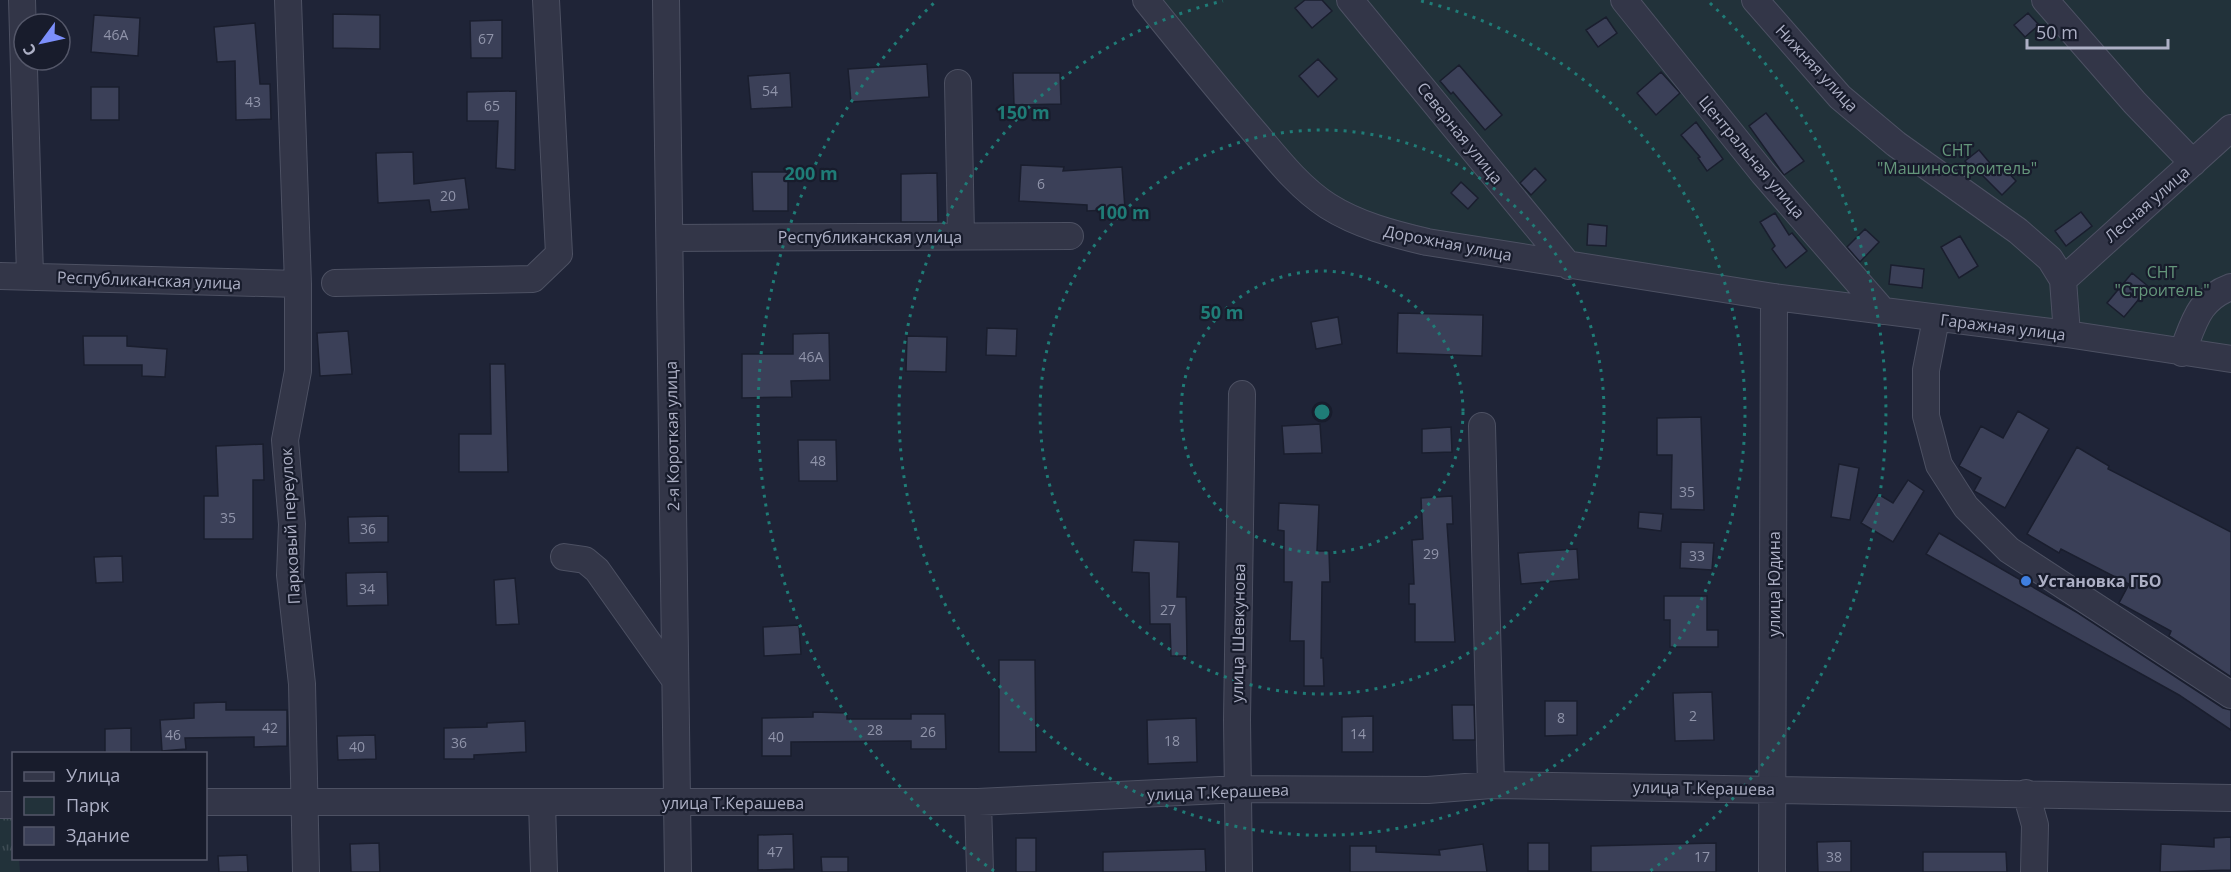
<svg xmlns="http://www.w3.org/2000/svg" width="2231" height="872" viewBox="0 0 2231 872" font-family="'Open Sans',sans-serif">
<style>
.grass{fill:url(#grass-tufts)}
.green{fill:#22323a}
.building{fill:#3b4058;stroke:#1a1e2e;stroke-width:1.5}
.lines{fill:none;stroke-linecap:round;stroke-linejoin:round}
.minor-casing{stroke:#4d5163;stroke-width:28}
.minor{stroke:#333648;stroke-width:26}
.ring{fill:none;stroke:#1f7c77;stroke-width:3;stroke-dasharray:3 6}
.shop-dot{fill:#3f7fe0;stroke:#181c2c;stroke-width:2}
.labels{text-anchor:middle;stroke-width:4.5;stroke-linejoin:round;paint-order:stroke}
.number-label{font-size:14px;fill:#9094aa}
.street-label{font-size:16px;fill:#adb0c5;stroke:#181c2c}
.park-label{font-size:16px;fill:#64967b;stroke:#181c2c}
.poi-label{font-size:16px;font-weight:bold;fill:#adb0c5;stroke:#181c2c;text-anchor:start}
.centre{fill:#1f7c77;stroke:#181c2c;stroke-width:3}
.ring-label{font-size:18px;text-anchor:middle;font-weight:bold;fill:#1f7c77;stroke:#181c2c;stroke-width:4.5;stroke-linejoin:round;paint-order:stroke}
</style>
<defs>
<pattern id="grass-tufts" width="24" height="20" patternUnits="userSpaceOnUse" patternTransform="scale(1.5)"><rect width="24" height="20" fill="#22323a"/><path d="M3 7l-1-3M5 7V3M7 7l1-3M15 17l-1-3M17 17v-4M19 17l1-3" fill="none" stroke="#3f4d55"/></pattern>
</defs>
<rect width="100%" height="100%" fill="#1f2437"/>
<path class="grass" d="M 0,805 L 13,805 L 14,858 L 19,859 L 20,872 L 0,872 Z"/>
<path class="green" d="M 1146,0 L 2231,0 L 2231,359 L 1569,266 L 1329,206 Z"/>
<path class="building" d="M 1305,0 L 1322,0 L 1332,11 L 1312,28 L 1295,8 Z
M 2028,13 L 2039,25 L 2025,37 L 2014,25 Z
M 333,14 L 380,15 L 380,49 L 333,48 Z
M 94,15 L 140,18 L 138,56 L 91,52 Z
M 1606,17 L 1617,33 L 1598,47 L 1586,30 Z
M 502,20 L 502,58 L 471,58 L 470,21 Z
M 255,23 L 260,84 L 270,84 L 271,119 L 236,120 L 235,61 L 217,62 L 214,27 Z
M 1318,59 L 1337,79 L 1318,97 L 1299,76 Z
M 927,64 L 929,97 L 851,102 L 848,69 Z
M 1459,65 L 1502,115 L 1485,130 L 1453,92 L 1451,94 L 1440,81 Z
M 1661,72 L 1680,93 L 1656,115 L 1637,93 Z
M 790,73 L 792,107 L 751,109 L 748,76 Z
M 1013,73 L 1060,73 L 1061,104 L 1014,105 Z
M 91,87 L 119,87 L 119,120 L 91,120 Z
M 516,91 L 515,170 L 496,168 L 498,121 L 467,121 L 467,92 Z
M 1766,113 L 1804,161 L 1784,175 L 1749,126 Z
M 1696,122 L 1723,159 L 1707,171 L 1698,158 L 1700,157 L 1681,135 Z
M 1979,150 L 1999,174 L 2004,168 L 2016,181 L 2002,195 L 1979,172 L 1976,174 L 1965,161 Z
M 413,152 L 414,184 L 465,178 L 469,209 L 431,212 L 429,200 L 378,203 L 376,153 Z
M 1021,165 L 1064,167 L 1063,171 L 1122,167 L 1125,209 L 1087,211 L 1087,205 L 1019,201 Z
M 1535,168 L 1546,180 L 1531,195 L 1520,183 Z
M 752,172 L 788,172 L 788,211 L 753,211 Z
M 937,173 L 938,222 L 901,222 L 901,174 Z
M 1461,182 L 1478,198 L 1468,209 L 1451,193 Z
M 2081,212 L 2092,226 L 2066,246 L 2055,231 Z
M 1775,213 L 1789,235 L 1792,233 L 1807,251 L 1786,268 L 1772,249 L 1775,246 L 1760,222 Z
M 1588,224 L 1607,226 L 1606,246 L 1587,245 Z
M 1865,229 L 1879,242 L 1860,262 L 1847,247 Z
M 1960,236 L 1978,266 L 1959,278 L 1941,247 Z
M 1891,265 L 1924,269 L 1922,288 L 1889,284 Z
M 2132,273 L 2149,287 L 2124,317 L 2107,303 Z
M 1398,313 L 1483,315 L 1482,356 L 1397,353 Z
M 1338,317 L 1342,344 L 1316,349 L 1311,322 Z
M 987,328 L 1017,329 L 1016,356 L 986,355 Z
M 348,331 L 352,374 L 320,376 L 317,333 Z
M 829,333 L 830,380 L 791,381 L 792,397 L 742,398 L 742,354 L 793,354 L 793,334 Z
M 83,336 L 127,336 L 127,346 L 167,349 L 165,377 L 142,376 L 142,365 L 84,365 Z
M 907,336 L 947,337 L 946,372 L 906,371 Z
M 490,364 L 505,364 L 508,472 L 459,472 L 459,434 L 491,434 Z
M 2018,411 L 2049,429 L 2005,508 L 1974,491 L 1981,478 L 1959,466 L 1981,426 L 2003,438 Z
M 1701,417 L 1704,510 L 1671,509 L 1672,455 L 1657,455 L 1657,418 Z
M 1320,424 L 1322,453 L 1284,454 L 1282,426 Z
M 1451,427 L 1452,452 L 1422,453 L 1422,429 Z
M 798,440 L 836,440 L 837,481 L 799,481 Z
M 263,444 L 264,480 L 253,480 L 253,539 L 204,539 L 204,496 L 218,496 L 216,446 Z
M 2077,447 L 2109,466 L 2108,469 L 2231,532 L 2231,677 L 2169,636 L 2171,631 L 2119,603 L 2129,584 L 2061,549 L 2059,553 L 2027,534 Z
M 1839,464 L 1859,468 L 1850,520 L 1831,517 Z
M 1908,480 L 1924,491 L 1893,542 L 1861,523 L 1878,494 L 1893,503 Z
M 1452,496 L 1453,524 L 1447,524 L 1455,642 L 1415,642 L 1415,604 L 1409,604 L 1409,584 L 1414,584 L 1412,540 L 1423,539 L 1421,498 Z
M 1279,503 L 1319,505 L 1317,551 L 1329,551 L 1330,582 L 1322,582 L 1321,658 L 1323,658 L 1324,686 L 1304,686 L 1304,641 L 1290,641 L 1292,582 L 1284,582 L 1284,531 L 1278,530 Z
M 1639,512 L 1663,514 L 1661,531 L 1638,528 Z
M 388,516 L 388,542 L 349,543 L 348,517 Z
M 1939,533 L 2078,613 L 2223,708 L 2231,710 L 2231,730 L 2179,695 L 1926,554 Z
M 1134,540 L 1179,542 L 1177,597 L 1186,597 L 1187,656 L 1171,656 L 1170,624 L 1150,624 L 1149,573 L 1132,572 Z
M 1681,542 L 1714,543 L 1712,570 L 1680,568 Z
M 1577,549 L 1579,579 L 1521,584 L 1518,553 Z
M 122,556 L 123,582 L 96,583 L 94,557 Z
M 387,572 L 388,605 L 347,606 L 346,573 Z
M 515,578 L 519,624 L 496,625 L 494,580 Z
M 1664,596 L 1707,596 L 1707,630 L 1718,630 L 1718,647 L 1670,647 L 1670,620 L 1664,620 Z
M 799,625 L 801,654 L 764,656 L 763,627 Z
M 999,660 L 1035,660 L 1036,752 L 999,752 Z
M 1712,692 L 1714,740 L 1675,741 L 1673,693 Z
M 1545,701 L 1577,701 L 1577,735 L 1545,736 Z
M 226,702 L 226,710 L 287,710 L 287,746 L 254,747 L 254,737 L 185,738 L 186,749 L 162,751 L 160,720 L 194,718 L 194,703 Z
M 1452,705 L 1474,705 L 1475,740 L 1453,740 Z
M 813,712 L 847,713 L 847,719 L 911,719 L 911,714 L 945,714 L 946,749 L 911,749 L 911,741 L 791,742 L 791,756 L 762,756 L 762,718 L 813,717 Z
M 1373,716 L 1373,752 L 1342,752 L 1342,717 Z
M 1196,718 L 1197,762 L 1148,764 L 1147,720 Z
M 525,721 L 526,752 L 474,755 L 474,759 L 444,759 L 444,728 L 487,727 L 487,723 Z
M 131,728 L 131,753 L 105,753 L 105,729 Z
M 375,735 L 376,759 L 338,760 L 337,736 Z
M 793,834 L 794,869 L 758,870 L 758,835 Z
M 2231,837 L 2231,870 L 2160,872 L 2161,844 L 2214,847 L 2214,838 Z
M 1016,838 L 1036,838 L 1036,872 L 1016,872 Z
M 1851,841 L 1851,872 L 1818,872 L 1817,842 Z
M 379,843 L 380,872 L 351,872 L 350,844 Z
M 1528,843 L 1549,843 L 1549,871 L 1528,871 Z
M 1716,843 L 1716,872 L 1591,872 L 1591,846 Z
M 1483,844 L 1487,872 L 1350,872 L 1350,846 L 1376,846 L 1376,852 L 1440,855 L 1439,850 Z
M 1205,849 L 1206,872 L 1103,872 L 1103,852 Z
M 1923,852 L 2006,852 L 2007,872 L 1923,872 Z
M 247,855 L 248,872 L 219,872 L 218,856 Z
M 821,857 L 848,857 L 848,872 L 822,872 Z"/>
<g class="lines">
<g class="minor-casing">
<path id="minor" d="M 22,0 L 30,276
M 288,0 L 298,284 L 298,371 L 285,440 L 292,524 L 290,575 L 302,684 L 306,872
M 666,0 L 678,872
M 1146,0 C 1182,45 1219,91 1257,135 C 1278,160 1300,188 1328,206 C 1358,225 1393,234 1427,242 L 1774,297 L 2067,334 L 2231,359
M 1350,0 L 1569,266
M 1624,0 L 1763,173 L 1883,311
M 1755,0 L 1840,97 L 1896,144 L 2018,231 L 2050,259 L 2063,280 L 2067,334
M 2045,0 L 2135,103 L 2193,163
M 958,83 L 961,236
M 670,238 L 1070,236
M 0,276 L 298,284
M 2063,280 L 2231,128
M 335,283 L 533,279 L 559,254 L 546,0
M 1936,319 L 1926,370 L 1926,416 L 1939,465 L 1966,507 L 2009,550 L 2231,695
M 2182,353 C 2194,323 2198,299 2231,287
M 1482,426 L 1491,785
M 564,557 L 585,560 L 597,570 L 675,680
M 2026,793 L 2035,825 L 2034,872
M 206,802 L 978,802 L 1240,789 L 1428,790 L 1491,785 L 2231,798
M 542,802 L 544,872
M 978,802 L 980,872
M 0,805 L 14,805
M 1239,872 L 1237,720 L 1242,394
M 1772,872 L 1774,297"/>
</g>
<use href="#minor" class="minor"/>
</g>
<g class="ring">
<circle cx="1322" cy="412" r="141"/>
<circle cx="1322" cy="412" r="282"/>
<path d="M1421 1A423 423 0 1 1 1223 1"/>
<path d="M994 871A564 564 0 0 1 934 3M1710 3A564 564 0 0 1 1650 871"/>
</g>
<circle class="shop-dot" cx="2026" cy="581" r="6"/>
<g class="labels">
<g class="number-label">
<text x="116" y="40">46А</text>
<text x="486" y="44">67</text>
<text x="770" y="96">54</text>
<text x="253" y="107">43</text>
<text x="492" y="111">65</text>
<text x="1041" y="189">6</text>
<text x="448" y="201">20</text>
<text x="811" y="362">46А</text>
<text x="818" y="466">48</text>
<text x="1687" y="497">35</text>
<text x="228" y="523">35</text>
<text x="368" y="534">36</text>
<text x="1431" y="559">29</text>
<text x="1697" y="561">33</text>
<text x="367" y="594">34</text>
<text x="1168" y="615">27</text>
<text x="1693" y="721">2</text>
<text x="1561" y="723">8</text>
<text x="270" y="733">42</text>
<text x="875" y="735">28</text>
<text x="928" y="737">26</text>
<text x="1358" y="739">14</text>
<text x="173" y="740">46</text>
<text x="776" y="742">40</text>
<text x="1172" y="746">18</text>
<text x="459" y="748">36</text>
<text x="357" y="752">40</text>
<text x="775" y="857">47</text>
<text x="1702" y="862">17</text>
<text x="1834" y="862">38</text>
</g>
<g class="street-label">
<text transform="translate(1817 68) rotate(47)" y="6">Нижняя улица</text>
<text transform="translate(1460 133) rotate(51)" y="6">Северная улица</text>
<text transform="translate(1752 157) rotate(50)" y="6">Центральная улица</text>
<text transform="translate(2147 204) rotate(-41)" y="6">Лесная улица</text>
<text x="870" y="243">Республиканская улица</text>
<text transform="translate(1448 243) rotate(11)" y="6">Дорожная улица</text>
<text transform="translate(149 280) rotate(2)" y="6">Республиканская улица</text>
<text transform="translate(2003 327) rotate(7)" y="6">Гаражная улица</text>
<text transform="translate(672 436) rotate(-91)" y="6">2-я Короткая улица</text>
<text transform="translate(290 526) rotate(-93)" y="6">Парковый переулок</text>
<text transform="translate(1774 584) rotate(-90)" y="6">улица Юдина</text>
<text transform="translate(1238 633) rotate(-89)" y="6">улица Шевкунова</text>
<text transform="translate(1704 788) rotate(1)" y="6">улица Т.Керашева</text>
<text transform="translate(1218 792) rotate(-2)" y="6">улица Т.Керашева</text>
<text x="733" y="809">улица Т.Керашева</text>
</g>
<g class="park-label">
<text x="1957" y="156">СНТ<tspan x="1957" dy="18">"Машиностроитель"</tspan></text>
<text x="2162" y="278">СНТ<tspan x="2162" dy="18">"Строитель"</tspan></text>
</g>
<g class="poi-label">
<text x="2038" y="587">Установка ГБО</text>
</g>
</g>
<circle cx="1322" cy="412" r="9" class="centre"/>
<g class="ring-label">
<text x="1023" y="119">150 m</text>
<text x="811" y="180">200 m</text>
<text x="1123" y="219">100 m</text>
<text x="1222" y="319">50 m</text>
</g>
<rect x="12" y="752" width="195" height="108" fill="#181c2c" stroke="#545769" stroke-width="1.5"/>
<rect x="24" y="772" width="30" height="9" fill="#333648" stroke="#545769" stroke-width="1.5"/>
<text x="66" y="782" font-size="18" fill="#adb0c5">Улица</text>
<rect x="24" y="797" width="30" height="18" fill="#22323a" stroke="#545769" stroke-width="1.5"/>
<text x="66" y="812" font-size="18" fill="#adb0c5">Парк</text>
<rect x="24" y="827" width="30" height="18" fill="#3b4058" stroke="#545769" stroke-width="1.5"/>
<text x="66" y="842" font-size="18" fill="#adb0c5">Здание</text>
<g transform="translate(42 42) rotate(237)"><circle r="28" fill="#181c2c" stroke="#545769" stroke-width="1.5"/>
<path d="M0-4.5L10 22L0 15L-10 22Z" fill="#7c8ffb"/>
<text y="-9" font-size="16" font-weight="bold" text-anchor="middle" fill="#adb0c5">С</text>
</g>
<path d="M2027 39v9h141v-9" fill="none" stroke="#adb0c5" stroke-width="3"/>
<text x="2036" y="39" font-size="18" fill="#adb0c5" stroke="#181c2c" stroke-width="4.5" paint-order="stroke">50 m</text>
</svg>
